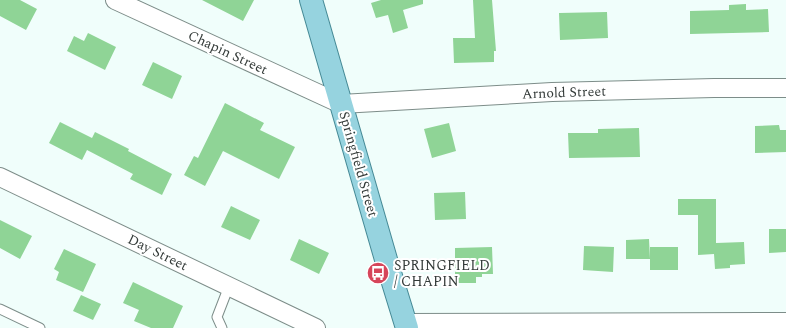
<svg xmlns="http://www.w3.org/2000/svg" width="786" height="328" viewBox="0 0 786 328" font-family="Spectral,serif">
<style>
.building{fill:#8fd496}
.lines{fill:none;stroke-linecap:round;stroke-linejoin:round}
.service-casing{stroke:#7d8d89;stroke-width:11}
.minor-casing{stroke:#7d8d89;stroke-width:20}
.primary-casing{stroke:#468a96;stroke-width:24}
.service{stroke:#fff;stroke-width:9}
.minor{stroke:#fff;stroke-width:18}
.primary{stroke:#96d3df;stroke-width:22}
.labels{text-anchor:middle;stroke-width:4;stroke-linejoin:round;paint-order:stroke}
.street-label{font-size:14px;fill:#333a38;stroke:#fff}
.poi-label{font-size:14px;fill:#333a38;stroke:#fff;text-anchor:start}
</style>
<rect width="100%" height="100%" fill="#f0fefb"/>
<path class="building" d="M 0,0 L 20,0 L 37,9 L 26,30 L 0,16 Z
M 202,0 L 254,0 L 243,21 Z
M 381,0 L 423,0 L 423,4 L 403,10 L 408,28 L 393,33 L 388,15 L 376,18 L 371,3 Z
M 473,0 L 492,0 L 496,51 L 494,51 L 494,62 L 454,63 L 453,38 L 475,38 Z
M 746,4 L 746,10 L 768,9 L 769,32 L 690,34 L 690,11 L 729,10 L 729,5 Z
M 607,12 L 608,38 L 560,40 L 559,13 Z
M 88,33 L 116,47 L 105,70 L 67,51 L 74,36 L 84,41 Z
M 153,62 L 182,76 L 172,99 L 142,85 Z
M 225,103 L 264,123 L 260,130 L 295,147 L 279,179 L 223,151 L 205,186 L 184,175 L 194,156 L 198,158 Z
M 60,122 L 92,138 L 95,132 L 129,149 L 128,151 L 172,174 L 162,195 L 130,179 L 133,174 L 87,150 L 82,160 L 49,143 Z
M 449,123 L 456,151 L 432,158 L 424,129 Z
M 779,125 L 780,130 L 786,130 L 786,152 L 755,153 L 755,126 Z
M 639,128 L 640,157 L 569,158 L 568,133 L 598,133 L 598,129 Z
M 465,192 L 466,219 L 435,220 L 434,193 Z
M 678,199 L 716,199 L 716,243 L 744,242 L 745,264 L 730,265 L 730,268 L 715,269 L 714,254 L 698,255 L 698,215 L 678,215 Z
M 231,206 L 260,220 L 250,240 L 221,227 Z
M 0,220 L 32,236 L 20,259 L 0,248 Z
M 769,229 L 786,229 L 786,252 L 769,253 Z
M 299,239 L 329,253 L 319,274 L 290,260 Z
M 649,239 L 650,259 L 626,259 L 626,240 Z
M 584,246 L 614,247 L 613,272 L 583,270 Z
M 492,247 L 493,274 L 482,274 L 482,277 L 476,277 L 476,283 L 455,283 L 455,248 Z
M 650,247 L 678,247 L 678,270 L 650,270 Z
M 64,249 L 96,264 L 83,292 L 56,280 L 59,272 L 54,269 Z
M 133,282 L 183,306 L 173,328 L 151,328 L 134,321 L 139,310 L 123,303 Z
M 81,295 L 101,304 L 93,320 L 73,311 Z"/>
<g class="lines">
<g class="service-casing">
<path id="service" d="M 0,309 L 40,328
M 222,328 L 217,317 L 229,286"/>
</g>
<g class="minor-casing">
<path id="minor" d="M 115,0 L 341,104 L 552,92 L 714,88 L 786,88
M 0,177 L 316,328
M 405,323 L 786,322"/>
</g>
<g class="primary-casing">
<path id="primary" d="M 311,0 L 387,263 L 407,328"/>
</g>
<use href="#service" class="service"/>
<use href="#minor" class="minor"/>
<use href="#primary" class="primary"/>
</g>
<defs>
<g id="bus-disc" transform="scale(1.15)"><circle r="9.5" fill="#d6455a" stroke="#fff"/><path d="M-5-6H5V4H4V6H2V4H-2V6H-4V4H-5ZM-3.5-4V0h7V-4ZM-3.5 1.2v1.5H-2V1.2ZM2 1.2v1.5H3.5V1.2Z" fill="#fff"/></g>
</defs>
<g fill-rule="evenodd">
<use href="#bus-disc" x="378" y="273"/>
</g>
<g class="labels">
<g class="street-label">
<text transform="translate(228 52) rotate(25)" y="5">Chapin Street</text>
<text transform="translate(564 92) rotate(-2)" y="5">Arnold Street</text>
<text transform="translate(359 164) rotate(74)" y="5">Springfield Street</text>
<text transform="translate(158 252) rotate(26)" y="5">Day Street</text>
</g>
<g class="poi-label">
<text x="394" y="270">SPRINGFIELD<tspan x="394" dy="16">/ CHAPIN</tspan></text>
</g>
</g>
</svg>
